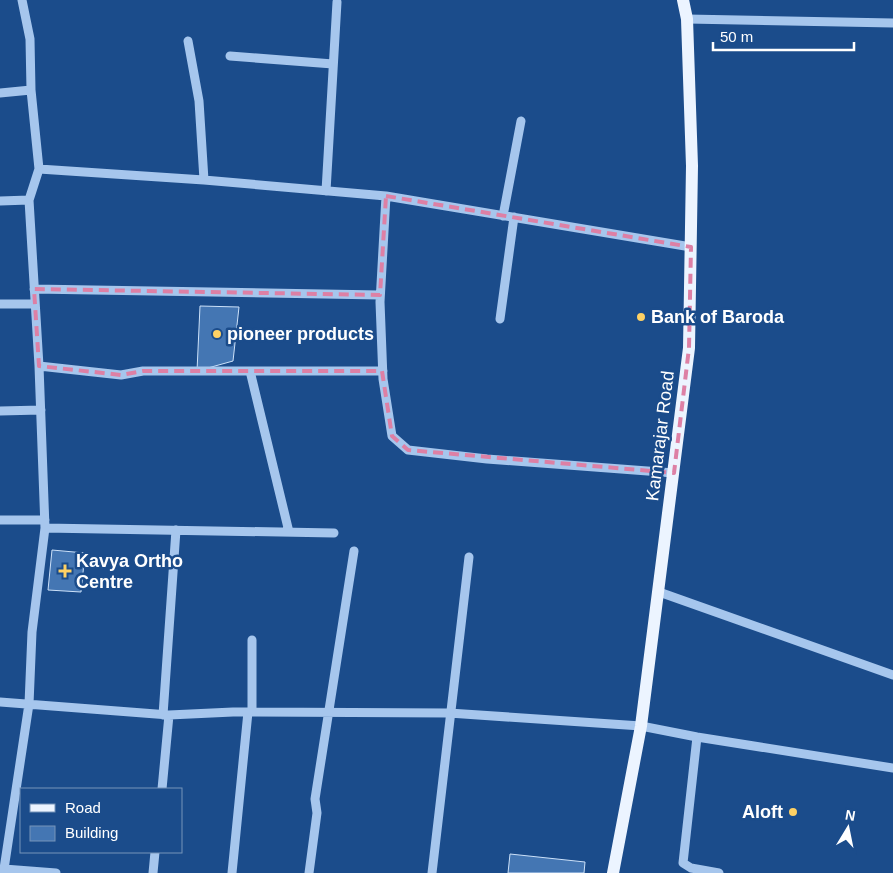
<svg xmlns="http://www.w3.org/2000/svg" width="893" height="873" viewBox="0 0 893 873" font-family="Arial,sans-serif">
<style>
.building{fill:#4476b3;stroke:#cce1f9}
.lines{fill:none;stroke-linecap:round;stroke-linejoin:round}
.minor{stroke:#a6c6ed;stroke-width:9}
.major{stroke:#ecf4ff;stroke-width:12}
.marked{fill:none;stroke:#dd80a5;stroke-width:4;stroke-dasharray:10 6;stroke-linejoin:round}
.poi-dot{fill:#fed164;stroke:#1b4c8b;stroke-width:2}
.labels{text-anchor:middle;stroke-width:5;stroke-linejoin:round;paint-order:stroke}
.poi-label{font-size:18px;font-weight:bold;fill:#fff;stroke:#1b4c8b;text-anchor:start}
.street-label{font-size:18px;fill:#fff;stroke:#1b4c8b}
</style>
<rect width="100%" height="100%" fill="#1b4c8b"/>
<path class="building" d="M 200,306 L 239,307 L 233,361 L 197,371 Z
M 52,550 L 85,553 L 81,592 L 48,590 Z
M 510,854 L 585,862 L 584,873 L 508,873 Z"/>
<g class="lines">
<path class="minor" d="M 22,0 L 30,39 L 31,90
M 687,19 L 893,23
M 188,41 L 199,101 L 204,180
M 230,56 L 333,64
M 0,93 L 31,90 L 39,169 L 29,200 L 39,366
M 39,169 L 204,180 L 386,196
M 326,191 L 337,2
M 0,201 L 29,200
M 503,216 L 521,121
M 34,289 L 380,295
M 0,304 L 35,304
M 500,319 L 514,217
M 250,371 L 289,532
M 0,411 L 41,410
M 674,473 L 487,459 L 408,450 L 392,436 L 383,379 L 380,302 L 386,196 L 691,247
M 0,520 L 45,520
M 45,528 L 334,533
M 659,592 L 893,675
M 0,702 L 169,715 L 233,712 L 449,713 L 641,726 L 697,737 L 893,768
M 252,712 L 252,640
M 163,715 L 176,530
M 697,737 L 683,863 L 691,868 L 719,873
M 162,789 L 169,715
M 4,869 L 29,704 L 32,632 L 45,528 L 39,366 L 121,375 L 143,371 L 383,371
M 4,873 L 4,869 L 56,873
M 153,873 L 155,852
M 232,873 L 248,712
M 309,873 L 317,813 L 315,799 L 354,551
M 432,873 L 469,557"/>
<path class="major" d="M 613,873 L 641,726 L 689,348 L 692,166 L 687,19 L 683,0"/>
</g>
<path class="marked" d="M 386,196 L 691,247 L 689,348 L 674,473 L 408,450 L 392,436 L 382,371 L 143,371 L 121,375 L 39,366 L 34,289 L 380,295 Z"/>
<g class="poi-dot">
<circle cx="641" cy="317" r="5"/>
<circle cx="217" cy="334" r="5"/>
<path d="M62.5 563.5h5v5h5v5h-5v5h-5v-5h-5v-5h5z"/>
<circle cx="793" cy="812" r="5"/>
</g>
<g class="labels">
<g class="poi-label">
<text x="651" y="323">Bank of Baroda</text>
<text x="227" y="340">pioneer products</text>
<text x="76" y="567">Kavya Ortho<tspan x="76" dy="21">Centre</tspan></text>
<text x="783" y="818" text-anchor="end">Aloft</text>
</g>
<g class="street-label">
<text transform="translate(660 436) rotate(-83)" y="6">Kamarajar Road</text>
</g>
</g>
<rect x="20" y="788" width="162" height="65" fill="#1b4c8b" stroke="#7694b9"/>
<rect x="30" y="804" width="25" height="8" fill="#ecf4ff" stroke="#7694b9"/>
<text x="65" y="813" font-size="15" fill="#ffffff">Road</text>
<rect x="30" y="826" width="25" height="15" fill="#4476b3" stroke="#7694b9"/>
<text x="65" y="838" font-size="15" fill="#ffffff">Building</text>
<g transform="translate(848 828) rotate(10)" stroke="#1b4c8b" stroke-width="4" paint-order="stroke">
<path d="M0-4L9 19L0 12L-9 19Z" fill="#ffffff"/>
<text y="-8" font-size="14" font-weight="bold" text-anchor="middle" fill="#ffffff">N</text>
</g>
<path d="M713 42v8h141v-8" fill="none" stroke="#ffffff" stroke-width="2.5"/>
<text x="720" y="42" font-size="15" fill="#ffffff" stroke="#1b4c8b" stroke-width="4" paint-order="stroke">50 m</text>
</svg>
